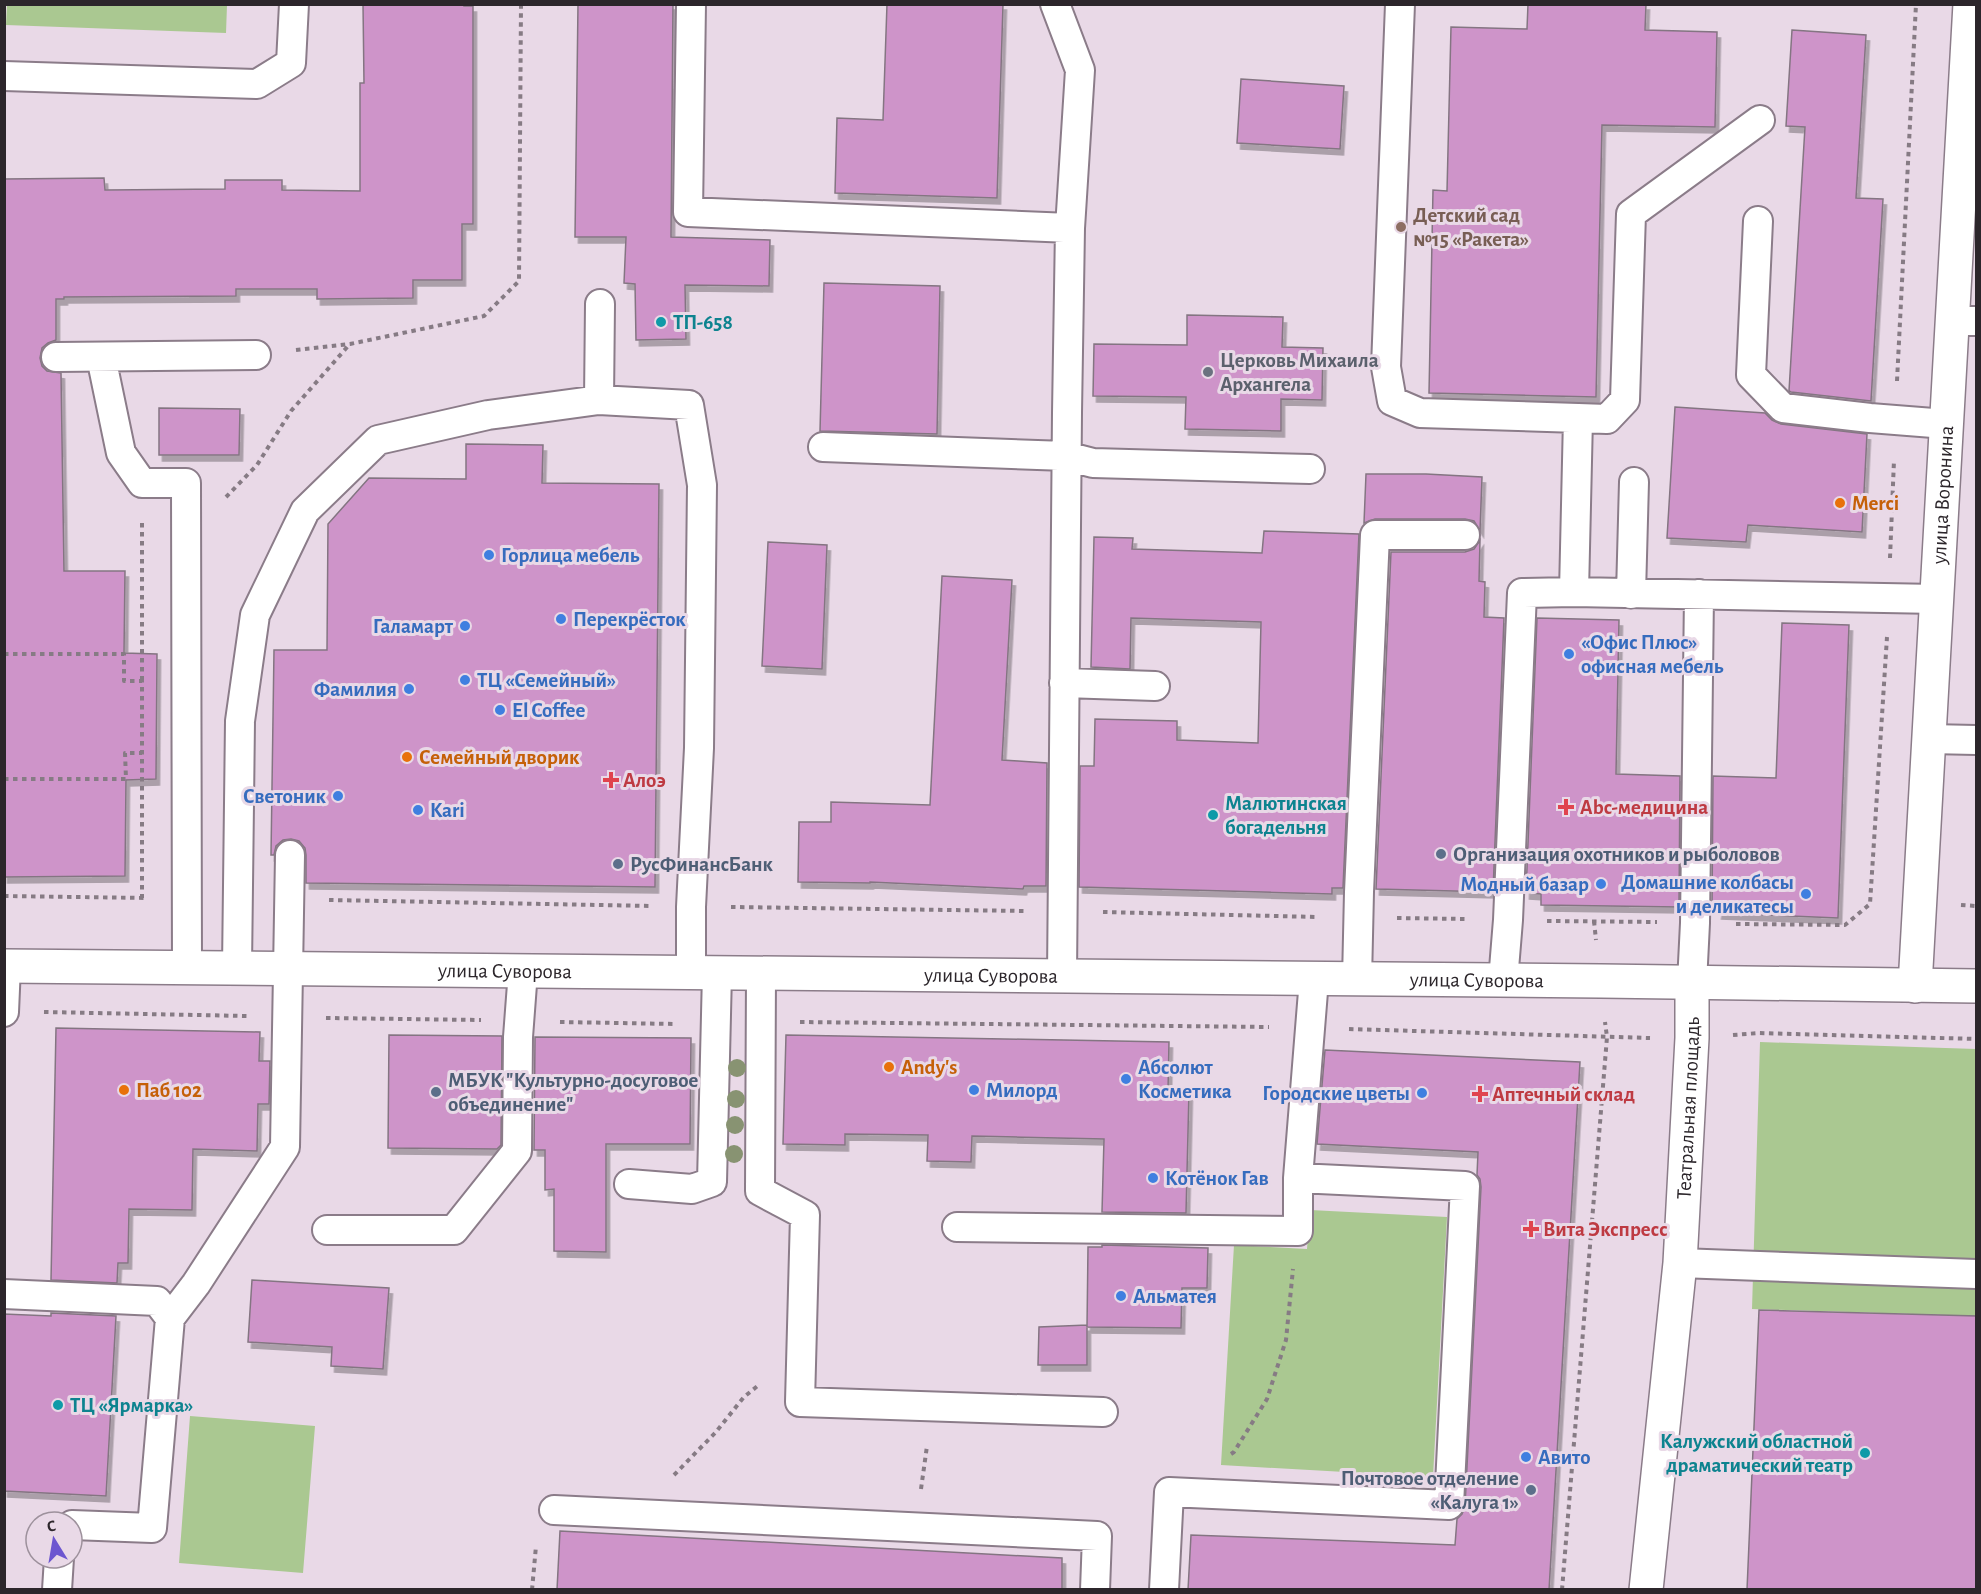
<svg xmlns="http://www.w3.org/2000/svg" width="1981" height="1594" viewBox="0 0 1981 1594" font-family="'Alegreya Sans',sans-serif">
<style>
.green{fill:#aac891}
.building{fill:#ce94c9;stroke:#847582;stroke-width:1.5;filter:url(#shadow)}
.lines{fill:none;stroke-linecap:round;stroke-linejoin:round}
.service-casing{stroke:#8b7c89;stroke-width:32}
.minor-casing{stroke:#8b7c89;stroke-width:36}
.tertiary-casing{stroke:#8b7c89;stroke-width:36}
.path{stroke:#867b84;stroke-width:4;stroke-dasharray:4.5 4.5;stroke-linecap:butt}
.service{stroke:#fff;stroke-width:28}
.minor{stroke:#fff;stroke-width:33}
.tertiary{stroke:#fff;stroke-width:33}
.tree{fill:#889372}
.education-dot{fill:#8d6e63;stroke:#e9d9e7;stroke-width:2}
.culture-dot{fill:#0f9aa8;stroke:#e9d9e7;stroke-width:2}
.worship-dot{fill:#6b7280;stroke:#e9d9e7;stroke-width:2}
.food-dot{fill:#e8710a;stroke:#e9d9e7;stroke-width:2}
.shop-dot{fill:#3f7fe0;stroke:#e9d9e7;stroke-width:2}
.health-dot{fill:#e0444e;stroke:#e9d9e7;stroke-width:2}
.service-dot{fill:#5c6f8a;stroke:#e9d9e7;stroke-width:2}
.labels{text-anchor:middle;stroke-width:6;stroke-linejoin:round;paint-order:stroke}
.education-label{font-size:21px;font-weight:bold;fill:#785e54;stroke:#e9d9e7;text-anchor:start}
.culture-label{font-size:21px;font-weight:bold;fill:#0d838f;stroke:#e9d9e7;text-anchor:start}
.worship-label{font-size:21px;font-weight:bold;fill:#5b616d;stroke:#e9d9e7;text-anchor:start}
.street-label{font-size:21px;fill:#2c262b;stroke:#e9d9e7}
.food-label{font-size:21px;font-weight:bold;fill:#c56008;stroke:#e9d9e7;text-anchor:start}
.shop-label{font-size:21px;font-weight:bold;fill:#366cbe;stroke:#e9d9e7;text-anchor:start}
.health-label{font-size:21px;font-weight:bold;fill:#be3a42;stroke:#e9d9e7;text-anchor:start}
.service-label{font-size:21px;font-weight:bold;fill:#4e5e75;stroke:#e9d9e7;text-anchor:start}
</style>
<defs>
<filter id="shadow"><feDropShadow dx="3.5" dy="6" stdDeviation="0" flood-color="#0004"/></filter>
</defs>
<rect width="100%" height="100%" fill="#e9d9e7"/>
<path class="green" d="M 7,5 L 227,5 L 226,33 L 6,25 Z
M 1760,1042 L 1976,1049 L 1976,1316 L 1752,1309 Z
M 1310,1210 L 1447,1217 L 1433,1477 L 1221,1465 L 1234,1245 L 1307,1249 Z
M 190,1416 L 315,1426 L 303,1573 L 179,1563 Z"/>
<path class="building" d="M 363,4 L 464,4 L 464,6 L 473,6 L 473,224 L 462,224 L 462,280 L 413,280 L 413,298 L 317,299 L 317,289 L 236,289 L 236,296 L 64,297 L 64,299 L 56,299 L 56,340 L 48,343 L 42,348 L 40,358 L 42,366 L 47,371 L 61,373 L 64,571 L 125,571 L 124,653 L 157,654 L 156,779 L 126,780 L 125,876 L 4,877 L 4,179 L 104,178 L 105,190 L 225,189 L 225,180 L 282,180 L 282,190 L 360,191 L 360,83 L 364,83 Z
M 578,4 L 673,4 L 671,237 L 770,240 L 769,286 L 685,285 L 686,339 L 636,340 L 635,284 L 624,283 L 626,237 L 575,237 Z
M 887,4 L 1003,4 L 997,198 L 835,193 L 837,118 L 883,120 Z
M 1528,4 L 1646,4 L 1645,30 L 1717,32 L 1715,127 L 1602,125 L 1596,397 L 1429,393 L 1433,190 L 1447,191 L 1451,27 L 1527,29 Z
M 1792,30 L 1866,35 L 1856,198 L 1883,199 L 1871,401 L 1791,392 L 1789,391 L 1805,127 L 1786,126 Z
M 1241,79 L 1344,86 L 1340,149 L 1237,143 Z
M 824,283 L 940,286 L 937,434 L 820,431 Z
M 1187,315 L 1283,317 L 1282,347 L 1323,348 L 1322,400 L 1281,399 L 1281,431 L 1185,429 L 1186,397 L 1093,396 L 1094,344 L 1187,345 Z
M 1675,407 L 1765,413 L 1772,420 L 1781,424 L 1867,434 L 1862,532 L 1748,525 L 1746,542 L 1667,538 Z
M 159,408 L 240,409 L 239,455 L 159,455 Z
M 466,444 L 543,445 L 542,483 L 659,484 L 655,887 L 306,883 L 306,855 L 305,848 L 299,841 L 291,839 L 283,840 L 276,846 L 274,855 L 271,855 L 274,650 L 327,650 L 328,524 L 369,478 L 466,479 Z
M 1366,474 L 1426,474 L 1482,477 L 1480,531 L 1474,521 L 1465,519 L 1375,519 L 1364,523 Z
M 1264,531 L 1359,534 L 1343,888 L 1332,888 L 1332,894 L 1079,887 L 1080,766 L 1094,766 L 1095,719 L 1177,721 L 1177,740 L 1258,743 L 1261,622 L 1131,618 L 1130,669 L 1091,667 L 1094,537 L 1133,538 L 1132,549 L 1262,553 Z
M 1480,540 L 1479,581 L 1485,582 L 1484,617 L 1504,618 L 1493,892 L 1376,889 L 1391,552 L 1465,552 L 1474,549 Z
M 768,542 L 827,545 L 822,669 L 762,666 Z
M 942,576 L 1012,580 L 1002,760 L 1047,763 L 1046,886 L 1024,886 L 1023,889 L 870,882 L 870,883 L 798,882 L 799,822 L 831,822 L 831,802 L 930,805 Z
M 1537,618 L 1619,620 L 1616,774 L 1680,776 L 1679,907 L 1541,905 L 1541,894 L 1526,893 Z
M 1782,623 L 1849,625 L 1838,918 L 1718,913 L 1719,908 L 1712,908 L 1713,776 L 1776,778 Z
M 56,1028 L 260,1032 L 259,1061 L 270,1061 L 269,1104 L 258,1104 L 257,1151 L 193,1149 L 192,1210 L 129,1209 L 128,1263 L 118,1263 L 117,1283 L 51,1280 Z
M 389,1035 L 502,1036 L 501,1145 L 497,1149 L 388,1148 Z
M 786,1035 L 1169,1042 L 1168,1091 L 1189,1091 L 1186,1213 L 1102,1212 L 1104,1139 L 972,1136 L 971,1162 L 927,1161 L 928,1135 L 845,1134 L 845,1145 L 783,1144 Z
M 535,1037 L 691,1038 L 690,1144 L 606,1144 L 606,1252 L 554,1251 L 554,1189 L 545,1190 L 545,1150 L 534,1150 Z
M 1325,1050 L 1580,1062 L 1549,1590 L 1188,1590 L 1191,1535 L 1455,1545 L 1457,1519 L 1462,1514 L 1465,1506 L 1481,1187 L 1480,1179 L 1477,1175 L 1478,1152 L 1317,1144 Z
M 1102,1245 L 1208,1248 L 1207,1288 L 1182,1288 L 1181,1328 L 1087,1327 L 1088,1247 L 1102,1247 Z
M 252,1280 L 389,1288 L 383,1369 L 331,1366 L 332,1347 L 248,1342 Z
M 1759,1310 L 1977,1316 L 1977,1590 L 1747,1590 Z
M 51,1313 L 116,1316 L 106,1496 L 4,1491 L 4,1314 L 51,1316 Z
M 1087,1325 L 1087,1365 L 1038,1365 L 1039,1327 Z
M 560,1531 L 1062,1558 L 1062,1590 L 557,1590 Z"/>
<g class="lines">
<g class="service-casing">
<path id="service" d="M 691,4 L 688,212 L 1070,228
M 1055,4 L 1080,70 L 1070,228 L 1067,413 L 1062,977
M 1400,4 L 1386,367 L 1392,401 L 1420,413 L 1578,418
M 4,76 L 257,84 L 291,63 L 294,4
M 1760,120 L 1631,214 L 1625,400 L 1607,419 L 1578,418 L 1574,592 L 1937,599
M 1758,221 L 1751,375 L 1783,408 L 1870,418 L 1946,424
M 1952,321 L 1976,321
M 56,357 L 256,355
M 101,357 L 121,453 L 142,483 L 186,483 L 187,968
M 599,400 L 600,304
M 823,447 L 1066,456 L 1093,463 L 1310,469
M 1631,594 L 1634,482
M 1064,683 L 1155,686
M 1929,739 L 1976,740
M 237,968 L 240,721 L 255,615 L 305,511 L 378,440 L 488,415 L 599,400 L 689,405 L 702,485 L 699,748 L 691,907 L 691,973
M 761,974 L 760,1191 L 805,1215 L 800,1402 L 1103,1412
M 1357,980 L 1359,892 L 1375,535 L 1465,535
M 1503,981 L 1508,920 L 1522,593 L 1574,592
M 1692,983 L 1695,923 L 1699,594
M 4,1012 L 6,966
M 629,1184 L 692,1189 L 712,1182 L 717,973
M 957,1227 L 1298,1231 L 1298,1178 L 1314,979
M 327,1230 L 454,1230 L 517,1151 L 518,1037 L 523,971
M 1680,1263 L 1976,1274
M 4,1294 L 157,1301 L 170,1318
M 554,1510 L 1097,1536 L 1095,1590
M 72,1525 L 152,1528 L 170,1318 L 196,1284 L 285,1147 L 290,855
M 57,1590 L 59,1558
M 1164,1590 L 1169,1492 L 1449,1505 L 1465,1186 L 1298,1178"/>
</g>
<g class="minor-casing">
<g id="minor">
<path id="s1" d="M 1646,1590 L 1680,1263 L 1692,1038 L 1692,983"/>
</g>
</g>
<g class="tertiary-casing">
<g id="tertiary">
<path id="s2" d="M 4,966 L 1601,981 L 1976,986"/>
<path id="s3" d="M 1915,986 L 1970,4"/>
</g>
</g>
<path class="path" d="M 296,350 L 350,344 L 484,316 L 519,281 L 521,4
M 1897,381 L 1916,4
M 226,497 L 257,465 L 291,411 L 349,345
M 142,523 L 142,681
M 1890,558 L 1894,460
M 4,654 L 124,654 L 124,681 L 142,681 L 142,898
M 4,779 L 126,779 L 125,753 L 142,753
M 4,896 L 148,898
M 329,900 L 652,906
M 1961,905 L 1976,906
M 731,907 L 1024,911
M 1103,912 L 1318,917
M 1397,918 L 1468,919
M 1547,921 L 1657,922
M 1594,921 L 1596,940
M 1736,924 L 1845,925 L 1870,904 L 1887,637
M 44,1012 L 247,1016
M 326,1018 L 481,1020
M 560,1022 L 676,1024
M 800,1022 L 1269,1027
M 1349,1029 L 1650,1038
M 1733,1035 L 1759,1033 L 1976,1039
M 1231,1454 L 1234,1452 L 1267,1399 L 1286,1340 L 1293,1269
M 674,1475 L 715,1433 L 744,1397 L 760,1384
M 921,1489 L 927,1446
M 532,1590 L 536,1546
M 1562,1590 L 1607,1037 L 1605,1022"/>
<use href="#service" class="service"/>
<use href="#minor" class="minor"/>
<use href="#tertiary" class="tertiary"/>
</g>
<g class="tree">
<circle cx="737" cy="1068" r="9"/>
<circle cx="736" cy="1099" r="9"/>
<circle cx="735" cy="1125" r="9"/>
<circle cx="734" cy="1154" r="9"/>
</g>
<circle class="education-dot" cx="1401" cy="227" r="6"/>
<g class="culture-dot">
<circle cx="661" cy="322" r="6"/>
<circle cx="1213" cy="815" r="6"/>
<circle cx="58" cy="1405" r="6"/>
<circle cx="1865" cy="1453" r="6"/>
</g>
<circle class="worship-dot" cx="1208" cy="372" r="6"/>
<g class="food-dot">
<circle cx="1840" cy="503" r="6"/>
<circle cx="407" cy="757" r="6"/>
<circle cx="889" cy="1067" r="6"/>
<circle cx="124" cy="1090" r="6"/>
</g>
<g class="shop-dot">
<circle cx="489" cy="555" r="6"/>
<circle cx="561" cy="619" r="6"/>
<circle cx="465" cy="626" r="6"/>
<circle cx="1569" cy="654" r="6"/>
<circle cx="465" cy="680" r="6"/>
<circle cx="409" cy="689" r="6"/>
<circle cx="500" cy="710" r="6"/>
<circle cx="338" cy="796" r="6"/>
<circle cx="418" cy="810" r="6"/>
<circle cx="1601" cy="884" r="6"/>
<circle cx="1806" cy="894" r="6"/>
<circle cx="1126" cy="1079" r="6"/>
<circle cx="974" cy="1090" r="6"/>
<circle cx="1422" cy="1093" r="6"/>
<circle cx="1153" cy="1178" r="6"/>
<circle cx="1121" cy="1296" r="6"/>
<circle cx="1526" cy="1457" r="6"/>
</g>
<g class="health-dot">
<path d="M608 771h6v6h6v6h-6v6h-6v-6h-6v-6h6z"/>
<path d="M1563 798h6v6h6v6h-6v6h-6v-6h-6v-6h6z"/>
<path d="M1477 1085h6v6h6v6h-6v6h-6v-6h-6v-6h6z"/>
<path d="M1528 1220h6v6h6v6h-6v6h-6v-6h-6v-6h6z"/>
</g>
<g class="service-dot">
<circle cx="1441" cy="854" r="6"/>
<circle cx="618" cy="864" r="6"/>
<circle cx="436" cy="1092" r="6"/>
<circle cx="1531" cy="1490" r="6"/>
</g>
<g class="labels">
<g class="education-label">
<text x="1413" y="222">Детский сад<tspan x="1413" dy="24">№15 «Ракета»</tspan></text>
</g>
<g class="culture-label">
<text x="673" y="329">ТП-658</text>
<text x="1225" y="810">Малютинская<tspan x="1225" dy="24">богадельня</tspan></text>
<text x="70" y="1412">ТЦ «Ярмарка»</text>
<text x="1853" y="1448" text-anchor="end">Калужский областной<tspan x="1853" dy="24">драматический театр</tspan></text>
</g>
<g class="worship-label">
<text x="1220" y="367">Церковь Михаила<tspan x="1220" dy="24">Архангела</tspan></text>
</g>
<g class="street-label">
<text dy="7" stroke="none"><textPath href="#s3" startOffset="492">улица Воронина</textPath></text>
<text dy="7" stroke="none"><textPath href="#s2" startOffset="501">улица Суворова</textPath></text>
<text dy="7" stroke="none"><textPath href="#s2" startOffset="987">улица Суворова</textPath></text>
<text dy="7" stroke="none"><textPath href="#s2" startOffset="1473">улица Суворова</textPath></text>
<text dy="7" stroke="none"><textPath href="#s1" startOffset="484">Театральная площадь</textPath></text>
</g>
<g class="food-label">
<text x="1852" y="510">Merci</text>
<text x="419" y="764">Семейный дворик</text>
<text x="901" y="1074">Andy's</text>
<text x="136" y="1097">Паб 102</text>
</g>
<g class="shop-label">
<text x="501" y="562">Горлица мебель</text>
<text x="573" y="626">Перекрёсток</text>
<text x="453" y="633" text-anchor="end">Галамарт</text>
<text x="1581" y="649">«Офис Плюс»<tspan x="1581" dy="24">офисная мебель</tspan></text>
<text x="477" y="687">ТЦ «Семейный»</text>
<text x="397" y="696" text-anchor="end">Фамилия</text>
<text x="512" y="717">El Coffee</text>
<text x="326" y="803" text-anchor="end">Светоник</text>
<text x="430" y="817">Kari</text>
<text x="1794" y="889" text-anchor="end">Домашние колбасы<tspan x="1794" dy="24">и деликатесы</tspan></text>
<text x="1589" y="891" text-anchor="end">Модный базар</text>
<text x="1138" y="1074">Абсолют<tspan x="1138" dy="24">Косметика</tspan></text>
<text x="986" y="1097">Милорд</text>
<text x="1410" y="1100" text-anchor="end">Городские цветы</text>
<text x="1165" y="1185">Котёнок Гав</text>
<text x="1133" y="1303">Альматея</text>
<text x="1538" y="1464">Авито</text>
</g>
<g class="health-label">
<text x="623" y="787">Алоэ</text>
<text x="1580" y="814">Abc-медицина</text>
<text x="1492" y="1101">Аптечный склад</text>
<text x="1543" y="1236">Вита Экспресс</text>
</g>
<g class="service-label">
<text x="1453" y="861">Организация охотников и рыболовов</text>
<text x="630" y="871">РусФинансБанк</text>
<text x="448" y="1087">МБУК "Культурно-досуговое<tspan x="448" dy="24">объединение"</tspan></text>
<text x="1519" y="1485" text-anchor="end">Почтовое отделение<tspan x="1519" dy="24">«Калуга 1»</tspan></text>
</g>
</g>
<rect width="1981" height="1594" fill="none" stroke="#2c262b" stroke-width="12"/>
<g transform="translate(54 1540) rotate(349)"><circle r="28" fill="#e9d9e7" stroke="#9d919c" stroke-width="1.5"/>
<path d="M0-4.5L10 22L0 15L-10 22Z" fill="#6c56d0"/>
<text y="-9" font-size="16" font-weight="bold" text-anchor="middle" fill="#2c262b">С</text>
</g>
</svg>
